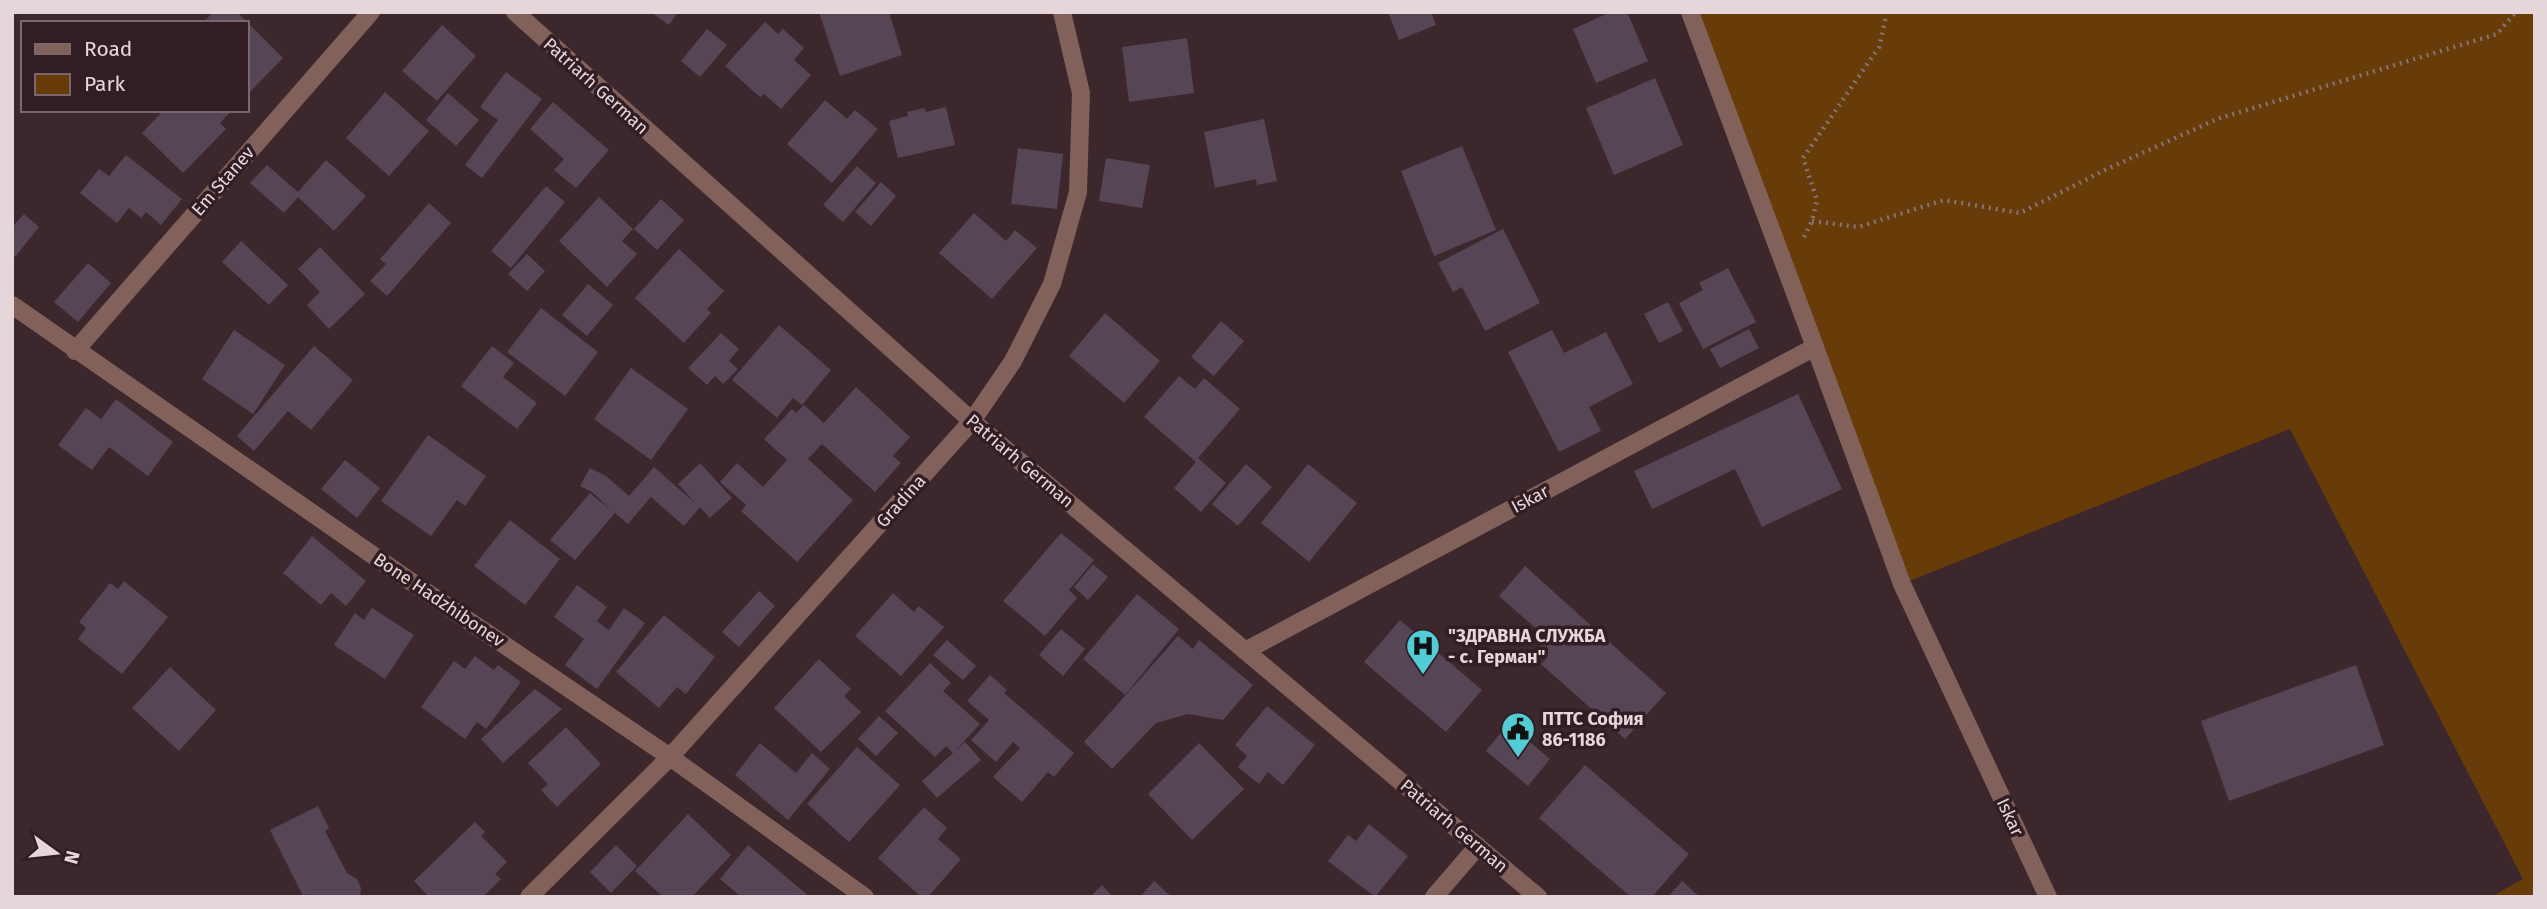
<svg xmlns="http://www.w3.org/2000/svg" width="2547" height="909" viewBox="0 0 2547 909" font-family="'Fira Sans',sans-serif">
<style>
.green{fill:#673c08}
.building{fill:#564554}
.lines{fill:none;stroke-linecap:round;stroke-linejoin:round}
.path{stroke:#857378;stroke-width:4.5;stroke-dasharray:2 5;stroke-linecap:butt}
.minor{stroke:#81615a;stroke-width:18}
.labels{text-anchor:middle;stroke-width:7;stroke-linejoin:round;paint-order:stroke}
.street-label{font-size:18px;fill:#e4d6d9;stroke:#311d23}
.poi-label{font-size:18px;font-weight:bold;fill:#e4d6d9;stroke:#311d23;text-anchor:start}
</style>
<rect width="100%" height="100%" fill="#3c272d"/>
<path class="green" d="M 1690,12 L 2535,12 L 2535,897 L 2491,897 L 2523,879 L 2290,429 L 1902,584 Z"/>
<path class="building" d="M 213,12 L 237,12 L 283,58 L 247,95 L 247,23 L 203,23 Z
M 651,12 L 678,12 L 669,25 Z
M 819,12 L 889,12 L 902,55 L 840,76 Z
M 1388,12 L 1431,12 L 1436,25 L 1399,40 Z
M 1611,12 L 1627,12 L 1648,61 L 1596,83 L 1573,29 Z
M 765,22 L 778,34 L 783,29 L 804,48 L 794,60 L 811,75 L 781,109 L 764,94 L 760,97 L 725,66 Z
M 442,25 L 476,56 L 437,101 L 402,71 Z
M 707,29 L 727,45 L 700,77 L 681,61 Z
M 1187,38 L 1194,93 L 1129,102 L 1122,47 Z
M 506,72 L 542,99 L 482,178 L 465,165 L 498,120 L 480,107 Z
M 1655,78 L 1683,145 L 1614,175 L 1586,108 Z
M 385,92 L 429,131 L 389,176 L 346,138 Z
M 448,93 L 479,120 L 456,146 L 426,120 Z
M 825,100 L 847,119 L 855,110 L 878,129 L 832,183 L 787,144 Z
M 553,102 L 609,150 L 576,188 L 554,170 L 564,159 L 530,129 Z
M 946,107 L 955,145 L 898,158 L 889,121 L 908,116 L 907,112 L 924,108 L 926,112 Z
M 160,110 L 232,110 L 220,123 L 226,129 L 183,173 L 142,133 L 162,112 Z
M 1264,119 L 1277,181 L 1257,185 L 1256,179 L 1215,188 L 1204,132 Z
M 1462,146 L 1496,230 L 1434,256 L 1401,171 Z
M 1018,148 L 1063,154 L 1057,209 L 1011,204 Z
M 126,155 L 182,199 L 161,225 L 146,212 L 141,218 L 129,208 L 117,223 L 80,193 L 99,169 L 109,176 Z
M 1106,158 L 1150,165 L 1142,208 L 1099,201 Z
M 326,160 L 366,196 L 334,231 L 298,197 L 284,213 L 250,183 L 267,165 L 298,192 Z
M 857,166 L 876,183 L 843,222 L 823,205 Z
M 881,182 L 896,196 L 871,226 L 855,212 Z
M 546,186 L 565,202 L 511,268 L 491,251 Z
M 599,197 L 633,229 L 622,241 L 637,254 L 607,287 L 559,241 Z
M 661,199 L 684,220 L 657,250 L 634,229 Z
M 429,203 L 451,223 L 387,296 L 370,281 L 386,264 L 380,259 Z
M 974,213 L 1006,241 L 1015,230 L 1037,248 L 992,299 L 939,253 Z
M 24,214 L 39,227 L 15,257 L 12,254 L 12,224 L 14,225 Z
M 1503,229 L 1540,303 L 1485,331 L 1462,287 L 1453,292 L 1438,263 Z
M 241,241 L 288,285 L 269,305 L 222,262 Z
M 320,247 L 365,294 L 329,329 L 307,305 L 320,292 L 298,269 Z
M 679,249 L 724,291 L 707,309 L 711,313 L 684,343 L 635,298 Z
M 527,254 L 545,271 L 527,291 L 508,274 Z
M 88,263 L 111,283 L 78,322 L 54,302 Z
M 1728,268 L 1756,322 L 1703,349 L 1679,303 L 1703,290 L 1699,283 Z
M 588,284 L 613,305 L 587,336 L 562,315 Z
M 1668,302 L 1683,331 L 1659,343 L 1644,314 Z
M 541,308 L 598,352 L 565,396 L 507,352 Z
M 1105,313 L 1160,361 L 1124,403 L 1069,356 Z
M 1221,321 L 1244,341 L 1214,376 L 1191,357 Z
M 779,325 L 831,370 L 802,405 L 793,398 L 777,418 L 732,380 Z
M 1749,329 L 1759,348 L 1720,368 L 1710,349 Z
M 234,330 L 285,365 L 253,414 L 202,379 Z
M 1552,330 L 1564,353 L 1606,332 L 1633,384 L 1589,407 L 1601,431 L 1559,452 L 1508,352 Z
M 721,333 L 739,349 L 729,361 L 738,369 L 723,384 L 715,376 L 707,385 L 688,368 Z
M 314,346 L 353,380 L 311,430 L 288,411 L 254,451 L 237,436 Z
M 492,346 L 514,363 L 503,377 L 537,403 L 517,429 L 461,386 Z
M 631,368 L 688,409 L 651,460 L 594,419 Z
M 1179,376 L 1195,389 L 1204,378 L 1240,409 L 1198,458 L 1226,483 L 1201,512 L 1174,488 L 1196,462 L 1144,417 Z
M 856,387 L 910,437 L 893,456 L 901,463 L 875,492 L 822,444 L 808,459 L 853,500 L 797,562 L 741,511 L 746,505 L 720,482 L 737,463 L 763,487 L 787,460 L 764,439 L 792,409 L 796,413 L 804,405 L 824,423 Z
M 1798,394 L 1842,489 L 1762,527 L 1735,469 L 1652,509 L 1634,471 Z
M 116,399 L 173,442 L 148,476 L 109,447 L 92,470 L 58,445 L 86,408 L 101,419 Z
M 428,435 L 486,476 L 465,506 L 457,500 L 431,536 L 381,501 Z
M 345,460 L 380,488 L 357,518 L 321,489 Z
M 700,463 L 732,498 L 710,518 L 700,507 L 684,526 L 651,497 L 628,524 L 615,513 L 575,560 L 550,540 L 590,493 L 611,510 L 592,492 L 580,486 L 590,468 L 606,476 L 629,496 L 654,467 L 696,504 L 678,484 Z
M 1246,464 L 1272,487 L 1238,526 L 1212,504 Z
M 1308,464 L 1357,503 L 1309,562 L 1261,523 Z
M 510,520 L 560,559 L 525,605 L 474,566 Z
M 1061,533 L 1094,560 L 1069,590 L 1077,598 L 1045,636 L 1003,601 Z
M 312,536 L 366,581 L 346,606 L 331,593 L 321,605 L 283,573 Z
M 1093,564 L 1108,577 L 1088,600 L 1074,587 Z
M 1525,566 L 1666,693 L 1625,739 L 1541,664 L 1546,659 L 1536,650 L 1547,638 L 1499,596 Z
M 124,581 L 168,617 L 122,674 L 78,639 L 86,628 L 79,622 L 110,583 L 118,589 Z
M 577,585 L 607,607 L 597,621 L 609,630 L 624,608 L 645,623 L 597,689 L 565,665 L 584,639 L 554,617 Z
M 759,591 L 775,606 L 739,647 L 722,632 Z
M 893,593 L 914,612 L 919,606 L 944,627 L 901,676 L 855,636 Z
M 1137,594 L 1179,629 L 1125,695 L 1083,659 Z
M 372,608 L 414,635 L 385,679 L 334,645 L 355,613 L 364,620 Z
M 664,615 L 715,657 L 686,694 L 677,687 L 659,708 L 616,672 Z
M 1400,620 L 1482,690 L 1446,732 L 1364,662 Z
M 1061,629 L 1085,649 L 1063,676 L 1039,655 Z
M 1178,636 L 1193,649 L 1199,640 L 1253,685 L 1223,720 L 1188,714 L 1156,723 L 1112,769 L 1084,742 Z
M 947,640 L 976,666 L 963,680 L 933,655 Z
M 475,656 L 494,670 L 498,665 L 521,682 L 486,729 L 477,722 L 465,739 L 421,707 L 454,661 L 465,669 Z
M 819,659 L 851,689 L 844,696 L 861,712 L 821,752 L 774,708 Z
M 930,663 L 951,683 L 943,691 L 980,724 L 955,751 L 965,742 L 981,760 L 937,798 L 922,781 L 953,753 L 946,746 L 935,757 L 885,711 Z
M 2356,665 L 2384,745 L 2229,801 L 2201,721 Z
M 170,667 L 216,710 L 179,751 L 132,708 Z
M 990,675 L 1007,690 L 1004,693 L 1074,753 L 1054,777 L 1048,772 L 1022,802 L 993,777 L 1020,748 L 1013,742 L 996,762 L 971,740 L 989,720 L 967,701 Z
M 535,689 L 562,709 L 503,763 L 481,739 Z
M 1267,706 L 1315,745 L 1283,785 L 1268,772 L 1259,784 L 1238,767 L 1247,756 L 1235,745 Z
M 879,716 L 898,733 L 876,756 L 858,739 Z
M 1508,724 L 1550,759 L 1528,786 L 1486,751 Z
M 566,727 L 601,764 L 557,807 L 541,790 L 548,784 L 528,763 Z
M 760,743 L 796,773 L 812,753 L 830,769 L 788,820 L 735,775 Z
M 1199,743 L 1244,789 L 1192,840 L 1148,794 Z
M 857,747 L 900,785 L 849,842 L 807,804 Z
M 1585,765 L 1689,854 L 1652,897 L 1631,897 L 1539,818 Z
M 318,806 L 329,828 L 325,831 L 347,873 L 357,879 L 361,888 L 360,897 L 307,897 L 306,894 L 303,896 L 270,830 Z
M 924,807 L 947,828 L 938,839 L 961,859 L 928,897 L 921,897 L 878,858 Z
M 688,814 L 731,855 L 692,897 L 663,897 L 635,871 Z
M 475,822 L 485,832 L 481,836 L 507,862 L 495,874 L 501,879 L 483,897 L 429,897 L 414,881 Z
M 1369,824 L 1408,856 L 1375,897 L 1328,861 L 1348,835 L 1356,841 Z
M 616,845 L 637,866 L 611,893 L 590,872 Z
M 748,845 L 810,897 L 741,897 L 720,879 Z
M 1154,881 L 1172,897 L 1140,897 Z
M 1682,881 L 1700,897 L 1668,897 Z
M 1102,885 L 1113,897 L 1090,897 Z"/>
<g class="lines">
<path class="path" d="M 1812,221 L 1858,227 L 1944,200 L 2020,213 L 2105,170 L 2217,119 L 2497,34 L 2516,12
M 1804,237 L 1812,221 L 1817,200 L 1803,158 L 1879,47 L 1887,12"/>
<path class="minor" d="M 515,12 L 972,421 L 1538,897
M 12,305 L 413,583 L 670,757 L 865,897
M 1815,347 L 1902,584 L 2048,897
M 75,351 L 371,12
M 1245,651 L 1815,347 L 1690,12
M 529,897 L 670,757 L 972,421 L 1013,361 L 1052,284 L 1078,192 L 1081,93 L 1062,12
M 1434,897 L 1478,846"/>
</g>
<defs>
<g id="hospital-pin" transform="scale(1.75)"><path d="M0 17L-7.5 6A9.5 9.5 0 1 1 7.5 6Z" fill="#52ccd5" stroke="#311d23"/><path d="M-5-5h3v3.5h4V-5h3V5h-3V1.5h-4V5h-3Z" fill="#111"/></g>
<g id="civic-pin" transform="scale(1.75)"><path d="M0 17L-7.5 6A9.5 9.5 0 1 1 7.5 6Z" fill="#52ccd5" stroke="#311d23"/><path d="M-.6-6.5H3V-4.5H.6V-3L4-1V1h2V6H-6V1h2V-1L-.6-3ZM-1.2 2.5V6h2.4V2.5Z" fill="#111"/></g>
</defs>
<g fill-rule="evenodd">
<use href="#hospital-pin" x="1423" y="646"/>
<use href="#civic-pin" x="1518" y="729"/>
</g>
<g class="labels">
<g class="street-label">
<text transform="translate(596 86) rotate(42)" y="6">Patriarh German</text>
<text transform="translate(223 181) rotate(-49)" y="6">Em Stanev</text>
<text transform="translate(1020 461) rotate(40)" y="6">Patriarh German</text>
<text transform="translate(1530 499) rotate(-28)" y="6">Iskar</text>
<text transform="translate(901 501) rotate(-48)" y="6">Gradina</text>
<text transform="translate(439 600) rotate(34)" y="6">Bone Hadzhibonev</text>
<text transform="translate(2010 817) rotate(65)" y="6">Iskar</text>
<text transform="translate(1454 826) rotate(40)" y="6">Patriarh German</text>
</g>
<g class="poi-label">
<text x="1448" y="642">"ЗДРАВНА СЛУЖБА<tspan x="1448" dy="21">- с. Герман"</tspan></text>
<text x="1542" y="725">ПТТС София<tspan x="1542" dy="21">86-1186</tspan></text>
</g>
</g>
<rect width="2547" height="909" fill="none" stroke="#e4d6d9" stroke-width="28"/>
<rect x="21" y="21" width="228" height="91" fill="#311d23" stroke="#79676c" stroke-width="2"/>
<rect x="35" y="44" width="35" height="10" fill="#81615a" stroke="#79676c" stroke-width="2"/>
<text x="84" y="56" font-size="21" fill="#e4d6d9">Road</text>
<rect x="35" y="74" width="35" height="21" fill="#673c08" stroke="#79676c" stroke-width="2"/>
<text x="84" y="91" font-size="21" fill="#e4d6d9">Park</text>
<g transform="translate(56 853) rotate(105)" stroke="#311d23" stroke-width="5" paint-order="stroke">
<path d="M0-5L12 26L0 18L-12 26Z" fill="#e4d6d9"/>
<text y="-10" font-size="19" font-weight="bold" text-anchor="middle" fill="#e4d6d9">N</text>
</g>
</svg>
